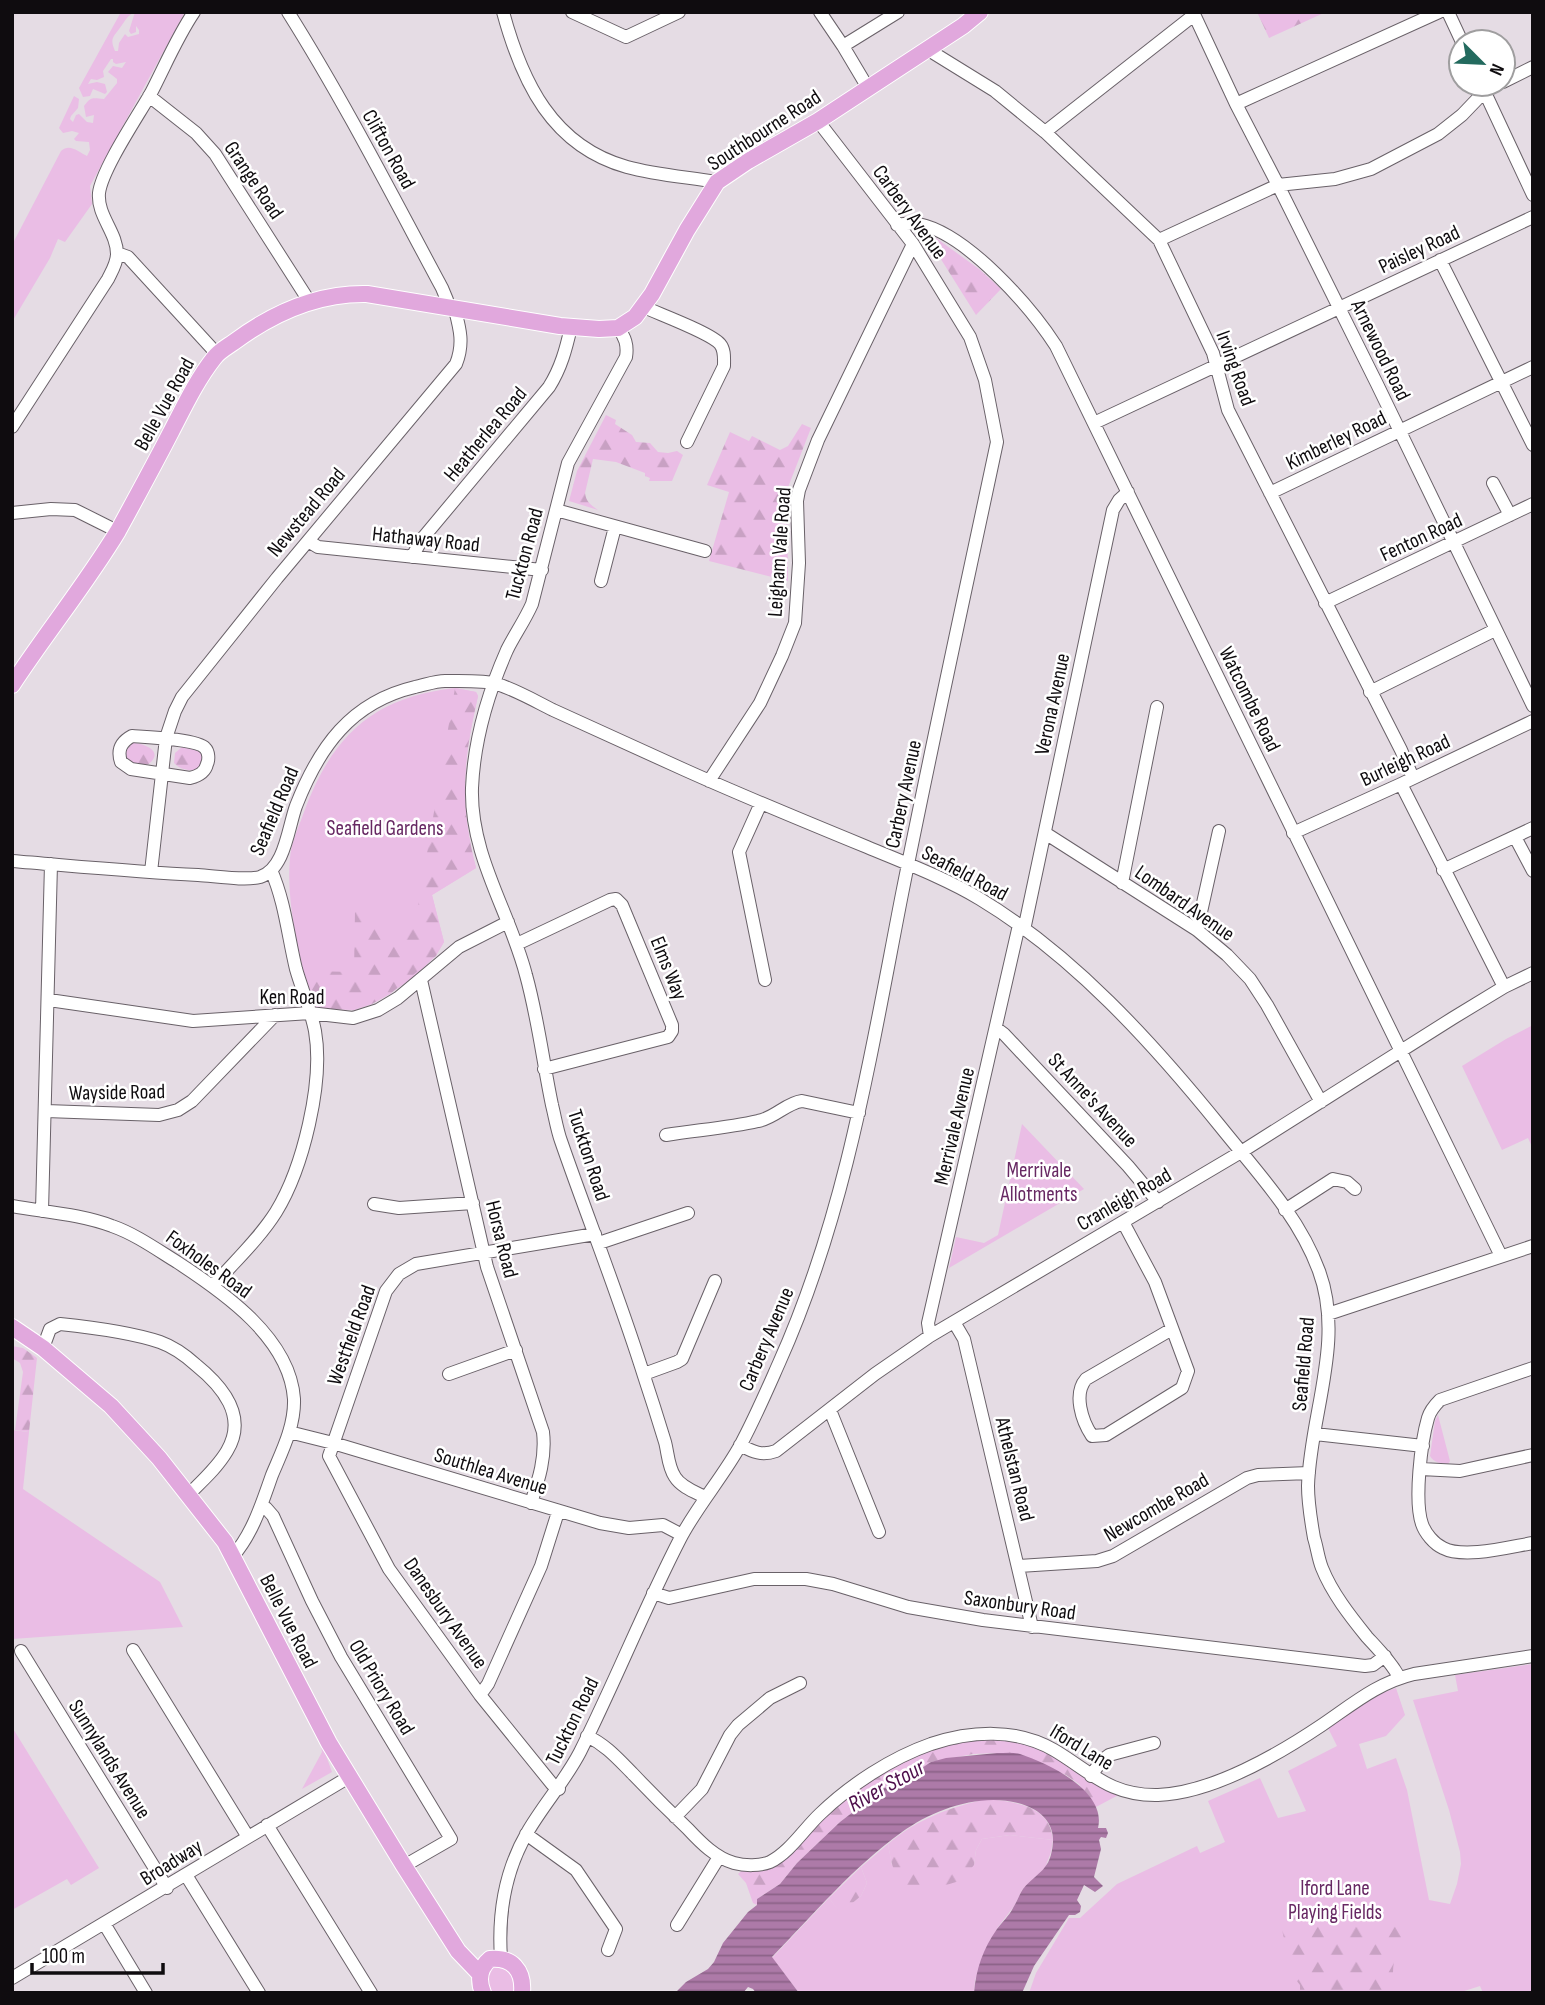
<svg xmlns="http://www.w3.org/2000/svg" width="1545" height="2005" viewBox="0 0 1545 2005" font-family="'Sofia Sans Condensed',sans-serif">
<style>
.green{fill:#eabde5}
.forest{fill:url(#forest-firs)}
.water{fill:url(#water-rules)}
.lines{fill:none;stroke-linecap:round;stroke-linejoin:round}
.minor-casing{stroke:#696168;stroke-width:14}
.major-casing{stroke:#fff;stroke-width:18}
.minor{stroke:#fff;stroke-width:12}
.major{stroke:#e1a8dd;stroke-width:16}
.labels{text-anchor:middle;stroke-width:5;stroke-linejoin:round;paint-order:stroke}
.street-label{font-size:21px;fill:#0f0c0f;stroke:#fff}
.park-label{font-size:21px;fill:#672863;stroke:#fff}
.water-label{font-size:23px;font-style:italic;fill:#4d0e4b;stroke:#fff}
</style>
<defs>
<pattern id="forest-firs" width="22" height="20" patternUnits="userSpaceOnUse" patternTransform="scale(1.75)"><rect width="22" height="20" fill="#eabde5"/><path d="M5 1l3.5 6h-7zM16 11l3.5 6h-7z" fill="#c8a1c3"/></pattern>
<pattern id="water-rules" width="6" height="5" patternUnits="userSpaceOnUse" patternTransform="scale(1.75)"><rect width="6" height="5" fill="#ad7aa8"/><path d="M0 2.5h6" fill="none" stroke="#8b6287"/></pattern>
</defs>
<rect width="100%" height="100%" fill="#e5dce4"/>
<path class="green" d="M 121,12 L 134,12 C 128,16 126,19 122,25 C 114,37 109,37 115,51 L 118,51 L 119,43 L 125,34 L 128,37 L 139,34 L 139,30 L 136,26 L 136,32 L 131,34 L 129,31 L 135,12 L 185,12 L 90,186 L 92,204 L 65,242 L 58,239 L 50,258 L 12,322 L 12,245 L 61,151 C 70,143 78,152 87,156 L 90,150 L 89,142 L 76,141 L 74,139 L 79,133 L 72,131 L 63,133 L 59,128 L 74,96 L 79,99 L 78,108 L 71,116 L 70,119 L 73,122 L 76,115 L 79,114 L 87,122 L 93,123 L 94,115 L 86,117 L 84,106 C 91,96 93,98 104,99 L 117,83 L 117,79 L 108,72 L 113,66 L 122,68 L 126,62 L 116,64 L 113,62 L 113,59 L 111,59 L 103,71 L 104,77 L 97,80 L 91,79 L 88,84 L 97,82 L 105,84 L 107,92 L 105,94 L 93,89 L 90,96 L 83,97 L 79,88 Z
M 455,688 L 476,692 L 478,696 C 463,762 459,802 476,868 L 432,895 L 444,942 C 428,972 386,999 354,1010 L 308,990 C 298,948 286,901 290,858 C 291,843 299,826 304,812 C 332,736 373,697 455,688 Z
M 1533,1025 L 1533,1149 L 1528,1138 L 1502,1150 L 1462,1066 L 1506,1039 Z
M 1022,1124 L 1084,1189 L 949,1268 L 956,1237 L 984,1243 L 998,1235 Z
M 1438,1415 L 1450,1461 L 1448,1464 C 1440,1463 1434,1463 1430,1456 L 1435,1421 Z
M 12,1430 L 29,1432 L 23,1489 L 160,1582 L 183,1627 L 12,1639 Z
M 1533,1664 L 1533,1993 L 1483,1993 L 1480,1986 L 1458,1993 L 1029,1993 L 1036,1973 L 1069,1918 L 1080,1918 L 1117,1884 L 1197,1846 L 1200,1853 L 1225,1842 L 1208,1801 L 1260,1778 L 1278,1818 L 1306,1811 L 1288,1771 L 1337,1746 L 1328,1728 L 1373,1696 L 1396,1688 L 1405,1715 L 1386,1736 L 1359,1744 L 1367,1769 L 1396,1758 L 1407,1790 L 1429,1900 L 1450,1904 L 1457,1884 L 1461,1864 L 1460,1852 L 1449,1810 L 1413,1700 L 1458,1691 L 1455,1675 Z
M 12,1727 L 99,1868 L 71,1885 L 67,1879 L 12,1910 Z
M 320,1739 L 332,1772 L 302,1789 L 322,1752 Z
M 1010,1835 L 1053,1840 L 1051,1852 L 1045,1868 L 1022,1890 L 1015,1905 L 998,1927 L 975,1980 L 974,1993 L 799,1993 L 772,1958 L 829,1898 L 840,1912 L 861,1896 L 867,1883 L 861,1867 L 888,1844 L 892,1865 L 974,1865 L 976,1850 L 982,1839 Z
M 496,1965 C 509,1970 518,1978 513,1993 L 487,1993 L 485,1970 Z"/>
<path class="forest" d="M 1257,12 L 1326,12 L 1269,38 Z
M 936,238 L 979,269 L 1001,289 L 976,315 L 932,245 L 931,242 Z
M 606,415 L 616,420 L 615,424 L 632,435 L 636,442 L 650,443 L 658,452 L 668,453 L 677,451 L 683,455 L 672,481 L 649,481 L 650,478 L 645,476 L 645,473 L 616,462 L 593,459 L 585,493 C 586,502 591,505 598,510 L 569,501 L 577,471 Z
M 802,424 L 811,428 L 787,490 L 788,581 L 709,561 L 729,492 L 707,485 L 730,432 L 749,441 L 752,436 L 780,450 L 788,446 Z
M 455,688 L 476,692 L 478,696 C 463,762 459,802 476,868 L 432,895 L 444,942 L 436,956 L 390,994 L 372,1004 L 354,1010 L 312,1009 L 306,971 L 354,972 L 355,911 L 376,921 L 403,928 L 412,922 L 417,912 Z
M 133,743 C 142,743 163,750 151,762 C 141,772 112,760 133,743 Z
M 182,747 L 199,751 L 203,757 L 200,768 C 192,772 180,770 174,763 L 175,753 Z
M 12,1346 L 23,1348 L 37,1358 L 29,1432 L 15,1430 L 23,1372 L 20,1363 L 12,1358 Z
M 1006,1734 L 1126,1791 L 1096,1807 L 1079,1784 L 1066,1775 L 1017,1754 L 997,1753 L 973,1754 L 931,1762 L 897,1784 L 884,1788 L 871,1798 L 840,1822 L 797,1863 L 780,1884 L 757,1899 L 757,1905 L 753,1903 L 746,1883 L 738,1874 L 748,1865 L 762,1865 L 844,1793 L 931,1744 Z
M 987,1799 C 1015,1802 1050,1805 1053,1840 L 1010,1835 L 982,1839 L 976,1850 L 974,1865 L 964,1877 L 956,1882 L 920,1893 C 894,1878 893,1873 888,1844 C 917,1819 950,1807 987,1799 Z
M 861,1867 L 867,1883 L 861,1896 L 840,1913 L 829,1898 Z
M 1311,1908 C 1326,1911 1338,1920 1352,1921 C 1367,1922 1375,1914 1388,1911 C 1403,1906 1410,1922 1407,1935 C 1406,1944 1398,1950 1395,1959 C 1393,1964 1393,1970 1393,1975 C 1399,1979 1403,1985 1400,1993 L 1300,1993 L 1300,1985 L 1296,1980 L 1295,1969 L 1291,1955 L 1286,1947 L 1282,1930 L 1287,1922 Z"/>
<path class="water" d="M 997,1753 C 1005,1753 1013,1752 1020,1754 C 1048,1763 1107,1791 1098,1828 L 1106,1828 L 1108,1833 L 1106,1838 L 1101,1837 L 1099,1840 L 1101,1849 L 1094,1877 L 1103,1886 L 1095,1892 L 1084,1885 L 1077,1900 L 1081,1906 L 1080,1912 L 1075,1915 L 1069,1915 L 1034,1966 L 1022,1993 L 974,1993 C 976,1969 983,1949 997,1929 C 1002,1922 1009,1916 1013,1908 C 1017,1902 1019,1895 1023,1889 C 1038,1871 1051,1871 1053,1842 C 1054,1824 1042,1812 1027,1806 C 987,1790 935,1808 902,1832 C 853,1867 813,1915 772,1957 L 799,1993 L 756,1993 L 753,1989 L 748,1987 L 743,1993 L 675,1993 L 686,1982 L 708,1969 L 714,1962 L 723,1943 L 748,1912 L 757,1905 L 757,1899 L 780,1884 L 797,1863 L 840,1822 L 884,1788 L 897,1784 L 931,1762 L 946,1758 Z"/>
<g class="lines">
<g class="minor-casing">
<path id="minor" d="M 288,12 C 344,101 392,195 442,288 L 447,300 L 447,308
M 503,12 C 522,82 552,146 627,167 C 656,175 687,177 717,182
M 572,12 L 626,37 L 679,12
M 820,12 L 843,46 L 868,88
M 1193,12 L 1236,104 L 1278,185 L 1377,384 L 1533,706
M 1448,12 L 1462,42
M 843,46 L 898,12
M 927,49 L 995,91 L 1045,132 L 1159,240 L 1213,353 L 1228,410 L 1401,750 L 1413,778
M 1503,82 L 1533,67
M 1481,84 L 1533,195
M 149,96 L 196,133 L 215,154 L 309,301
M 1236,104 L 1439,12
M 1045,132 L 1194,15
M 897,225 C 904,224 913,223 919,224 C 967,234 1030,306 1056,346 L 1501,1256
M 1159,240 L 1278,185 L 1335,179 L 1371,169 L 1438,134 L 1462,115 L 1485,91 L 1498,84
M 117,253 L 128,257 L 217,354
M 1440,260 L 1533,445
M 644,307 C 659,314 711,333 720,344 C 725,350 724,358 724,366 L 687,442
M 618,328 C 625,337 628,345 626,357 L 568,463 L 532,604 C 525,620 515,634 507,650 C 488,693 474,741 472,788 C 470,856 510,912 526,975 C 538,1018 543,1062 552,1105 C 555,1117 557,1130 561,1141 C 588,1219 619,1296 644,1376 C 651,1397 658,1419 665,1442 C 668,1453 668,1467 675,1477 C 681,1487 695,1492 705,1497
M 1094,423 L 1533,217
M 12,427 L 108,279 C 112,271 117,263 117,254 C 117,232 97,216 99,193 C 102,169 138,116 151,93 C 165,66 177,37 194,12
M 1493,483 L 1510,515
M 1270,493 L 1533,367
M 556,510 L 705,551
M 12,513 L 51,509 L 75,510 L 117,531
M 308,541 L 318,547 L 542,570
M 412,557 L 422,539 L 549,387 C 561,368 566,349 571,327
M 601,581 L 615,527
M 1325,603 L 1533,504
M 1370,692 L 1495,630
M 132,736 C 145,737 197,739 205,748 C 209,752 209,760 207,764 C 205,773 198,776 190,778 L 131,769 L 121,762 C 117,750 121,742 132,736 Z
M 709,781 L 760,703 L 782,656 L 795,623 L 799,563 L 797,501 L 799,490 L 818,440 L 913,244
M 1401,784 L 1504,987
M 761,803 L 739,852 L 765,980
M 1045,833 L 1197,930 L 1227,955 L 1250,979 L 1267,1005 L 1321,1102
M 1293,833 L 1401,784 L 1533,721
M 1515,837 L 1533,871
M 12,861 C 74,866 136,872 198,875 C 215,876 245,881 260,877 C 285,869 288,828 296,806 C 319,747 351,702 415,687 C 425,685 435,681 445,681 C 459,681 484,680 497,684 C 516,690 535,701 553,710 C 597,730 641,750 685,770 C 745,797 806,822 867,847 C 905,863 945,878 980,899 C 1073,955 1152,1042 1220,1126 C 1256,1171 1299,1216 1319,1271 C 1345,1341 1310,1415 1308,1486 C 1308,1504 1311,1521 1314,1538 C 1317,1547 1318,1558 1322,1568 C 1332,1593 1350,1616 1367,1637 C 1379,1650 1391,1662 1399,1677
M 1443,870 L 1533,828
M 151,872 L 166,738 L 175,711 L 182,697 L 277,578 L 456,364 C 464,344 460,329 455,310
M 1122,883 L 1157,707
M 1024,930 L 1113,510 L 1119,500 L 1128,492
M 1197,930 L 1219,831
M 517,944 L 610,900 L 616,899 L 622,905 L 672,1025 L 672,1031 L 668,1037 L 544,1069
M 421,980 L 487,1267 L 543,1432 C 546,1457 539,1479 531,1503
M 49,1000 L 193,1021 L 310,1013 L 353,1018 L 378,1010 L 398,998 L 459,947 L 508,922
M 996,1028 L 1004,1034 L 1128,1166 L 1158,1202
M 46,1111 L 159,1115 L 178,1110 L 192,1101 L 275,1015
M 666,1135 C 697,1130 728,1128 758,1121 C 775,1118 786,1103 802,1101 L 859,1113
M 374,1204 L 399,1208 L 473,1203
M 12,1206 C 45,1212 80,1214 112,1226 C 135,1234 156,1249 177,1262 C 223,1292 290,1338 294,1399 C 295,1426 282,1451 272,1475 C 262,1503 253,1533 233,1556
M 1285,1210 L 1333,1179 L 1347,1182 L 1355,1189
M 42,1211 L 51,864
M 1123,1222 L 1155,1282 L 1188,1371 L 1182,1388 L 1106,1435 L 1092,1436 C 1082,1421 1073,1394 1086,1379 L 1172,1329
M 599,1243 L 688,1213
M 213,1286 C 234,1262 259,1239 276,1212 C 303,1168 324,1082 315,1031 C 311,1010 302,990 296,969 C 288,936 285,902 271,870
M 1328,1314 L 1533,1246
M 954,1322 L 964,1339 L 1032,1627
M 930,1336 L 928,1323 L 1019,925
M 43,1348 L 50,1329 L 60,1324 C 89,1327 133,1333 160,1342 C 174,1347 185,1355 196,1365 C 222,1386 248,1416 227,1451 C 217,1468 202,1481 188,1495
M 1533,1368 L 1440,1400 C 1435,1405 1430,1411 1428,1418 C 1421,1442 1414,1501 1422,1524 C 1425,1533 1434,1544 1443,1548 C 1464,1559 1509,1547 1533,1543
M 449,1374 L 516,1350
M 644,1374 L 677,1362 L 682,1359 L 715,1281
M 830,1410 L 879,1532
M 289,1432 L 333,1443 L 600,1523 L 629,1528 L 663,1525 L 682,1535
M 1315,1434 L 1423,1446
M 740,1445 C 753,1452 762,1456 776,1451 L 875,1374 L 930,1336 L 1241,1152 L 1453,1018 L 1504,987 L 1533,973
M 1421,1469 L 1460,1471 L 1533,1455
M 261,1506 L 266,1508 L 273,1516 L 312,1601 L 341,1657 L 451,1839 L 404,1866
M 1019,1566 L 1097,1561 L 1113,1556 L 1247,1478 L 1258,1475 L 1309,1473
M 653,1593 L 669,1598 L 754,1579 L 806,1579 L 833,1584 L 908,1607 L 983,1620 L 1365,1666 L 1373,1665 L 1385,1656
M 133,1650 L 248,1837
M 21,1651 L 167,1888
M 480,1695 L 488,1684 L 541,1566 L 558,1512
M 587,1736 C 606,1745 618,1759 632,1773 C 650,1792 669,1811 688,1829 C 701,1843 716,1858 734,1863 C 745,1866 760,1866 770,1862 C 790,1852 804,1829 820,1814 C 850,1785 891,1758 931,1744 C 971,1731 1016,1728 1054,1750 C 1091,1772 1110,1796 1158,1795 C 1212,1793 1279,1754 1322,1725 C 1353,1704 1377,1683 1414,1674 L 1533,1656
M 1091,1776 L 1101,1761 L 1109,1755 L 1154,1743
M 559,1789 L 552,1784 L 480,1695 L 389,1569 L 329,1456 L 386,1291 L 399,1274 L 416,1264 L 595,1234
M 675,1817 L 702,1789 L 730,1735 L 738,1725 L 770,1698 L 800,1683
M 267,1825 L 371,1993
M 526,1834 L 576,1870 L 616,1929 L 608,1950
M 186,1875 L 259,1993
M 105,1925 L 146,1993
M 677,1925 L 719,1857
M 501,1958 C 498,1915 505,1871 527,1833 C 543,1805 565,1781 580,1752 C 615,1682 644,1609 680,1539 C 697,1506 723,1477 741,1444 C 755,1418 767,1390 779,1363 C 846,1214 871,1053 902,894 C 932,743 965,593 997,442 L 985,380 L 970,337 L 913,244 L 818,121
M 12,1978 L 349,1777"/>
</g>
<g class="major-casing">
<path id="major" d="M 12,685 C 46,633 86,584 118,531 C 136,498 154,465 171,432 C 184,407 196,381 214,358 C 219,351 227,347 234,342 C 273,313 319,293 367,294 L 560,326 L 599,329 L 618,328 L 635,317 L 652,294 L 687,230 L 717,182 L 748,161 L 818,121 L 963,26 L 980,12
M 12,1327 L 43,1348 L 111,1406 L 159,1458 L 225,1542 L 329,1743 L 404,1866 L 458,1951 L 480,1974
M 483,1993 C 478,1981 479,1968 490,1959 C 512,1957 524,1970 522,1993"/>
</g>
<use href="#minor" class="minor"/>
<use href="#major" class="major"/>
</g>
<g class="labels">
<g class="street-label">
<text transform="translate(764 130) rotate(-33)" y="7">Southbourne Road</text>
<text transform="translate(389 149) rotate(61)" y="7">Clifton Road</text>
<text transform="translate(254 180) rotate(56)" y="7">Grange Road</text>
<text transform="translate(910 212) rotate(54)" y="7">Carbery Avenue</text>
<text transform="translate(1419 249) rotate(-25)" y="7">Paisley Road</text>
<text transform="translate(1381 350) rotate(64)" y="7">Arnewood Road</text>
<text transform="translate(1236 368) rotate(70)" y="7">Irving Road</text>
<text transform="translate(164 404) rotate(-61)" y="7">Belle Vue Road</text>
<text transform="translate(485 434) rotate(-50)" y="7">Heatherlea Road</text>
<text transform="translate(1336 440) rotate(-26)" y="7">Kimberley Road</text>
<text transform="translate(306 512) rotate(-50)" y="7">Newstead Road</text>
<text transform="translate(1421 537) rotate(-25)" y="7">Fenton Road</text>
<text transform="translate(426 539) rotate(6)" y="7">Hathaway Road</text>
<text transform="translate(779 552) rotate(-86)" y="7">Leigham Vale Road</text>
<text transform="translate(524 554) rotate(-75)" y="7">Tuckton Road</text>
<text transform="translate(1250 699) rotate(64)" y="7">Watcombe Road</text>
<text transform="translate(1052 704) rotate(-78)" y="7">Verona Avenue</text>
<text transform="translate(1405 760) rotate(-25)" y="7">Burleigh Road</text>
<text transform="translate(903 794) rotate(-78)" y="7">Carbery Avenue</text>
<text transform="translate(274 811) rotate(-67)" y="7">Seafield Road</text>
<text transform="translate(965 873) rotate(28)" y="7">Seafield Road</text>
<text transform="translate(1185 903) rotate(35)" y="7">Lombard Avenue</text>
<text transform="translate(669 968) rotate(68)" y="7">Elms Way</text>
<text x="292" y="1004">Ken Road</text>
<text transform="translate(117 1092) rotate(-1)" y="7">Wayside Road</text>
<text transform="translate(1093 1100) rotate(47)" y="7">St Anne's Avenue</text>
<text transform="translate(954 1126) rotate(-77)" y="7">Merrivale Avenue</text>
<text transform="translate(589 1155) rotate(72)" y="7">Tuckton Road</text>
<text transform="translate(1124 1199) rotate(-30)" y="7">Cranleigh Road</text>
<text transform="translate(502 1239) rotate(76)" y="7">Horsa Road</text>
<text transform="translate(209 1264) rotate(36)" y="7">Foxholes Road</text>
<text transform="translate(351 1335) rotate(-70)" y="7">Westfield Road</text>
<text transform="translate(766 1339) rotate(-67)" y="7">Carbery Avenue</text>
<text transform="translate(1303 1364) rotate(-85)" y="7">Seafield Road</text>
<text transform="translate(1015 1469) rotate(76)" y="7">Athelstan Road</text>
<text transform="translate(491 1471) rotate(17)" y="7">Southlea Avenue</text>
<text transform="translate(1156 1507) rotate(-30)" y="7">Newcombe Road</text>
<text transform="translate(1020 1605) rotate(8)" y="7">Saxonbury Road</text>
<text transform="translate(446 1613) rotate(55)" y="7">Danesbury Avenue</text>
<text transform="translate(289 1621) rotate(63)" y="7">Belle Vue Road</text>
<text transform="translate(382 1687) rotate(59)" y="7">Old Priory Road</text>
<text transform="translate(572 1721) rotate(-64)" y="7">Tuckton Road</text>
<text transform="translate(1082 1747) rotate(31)" y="7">Iford Lane</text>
<text transform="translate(110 1759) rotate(58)" y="7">Sunnylands Avenue</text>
<text transform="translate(171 1862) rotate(-32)" y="7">Broadway</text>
</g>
<g class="park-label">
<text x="385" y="835">Seafield Gardens</text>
<text x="1039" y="1177">Merrivale<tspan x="1039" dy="24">Allotments</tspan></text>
<text x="1335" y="1895">Iford Lane<tspan x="1335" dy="24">Playing Fields</tspan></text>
</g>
<g class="water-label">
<text transform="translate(886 1785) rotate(-29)" y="8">River Stour</text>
</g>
</g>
<rect width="1545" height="2005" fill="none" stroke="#0f0c0f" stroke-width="28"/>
<g transform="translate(1482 63) rotate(114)"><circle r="33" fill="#ffffff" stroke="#9f9e9f" stroke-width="2"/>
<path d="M0-5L12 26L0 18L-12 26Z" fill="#236a5e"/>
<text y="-10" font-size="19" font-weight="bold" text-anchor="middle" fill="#0f0c0f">N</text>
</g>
<path d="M32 1963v10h131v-10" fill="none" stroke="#0f0c0f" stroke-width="3.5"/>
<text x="42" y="1963" font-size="21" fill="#0f0c0f" stroke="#ffffff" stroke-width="5" paint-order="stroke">100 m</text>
</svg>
